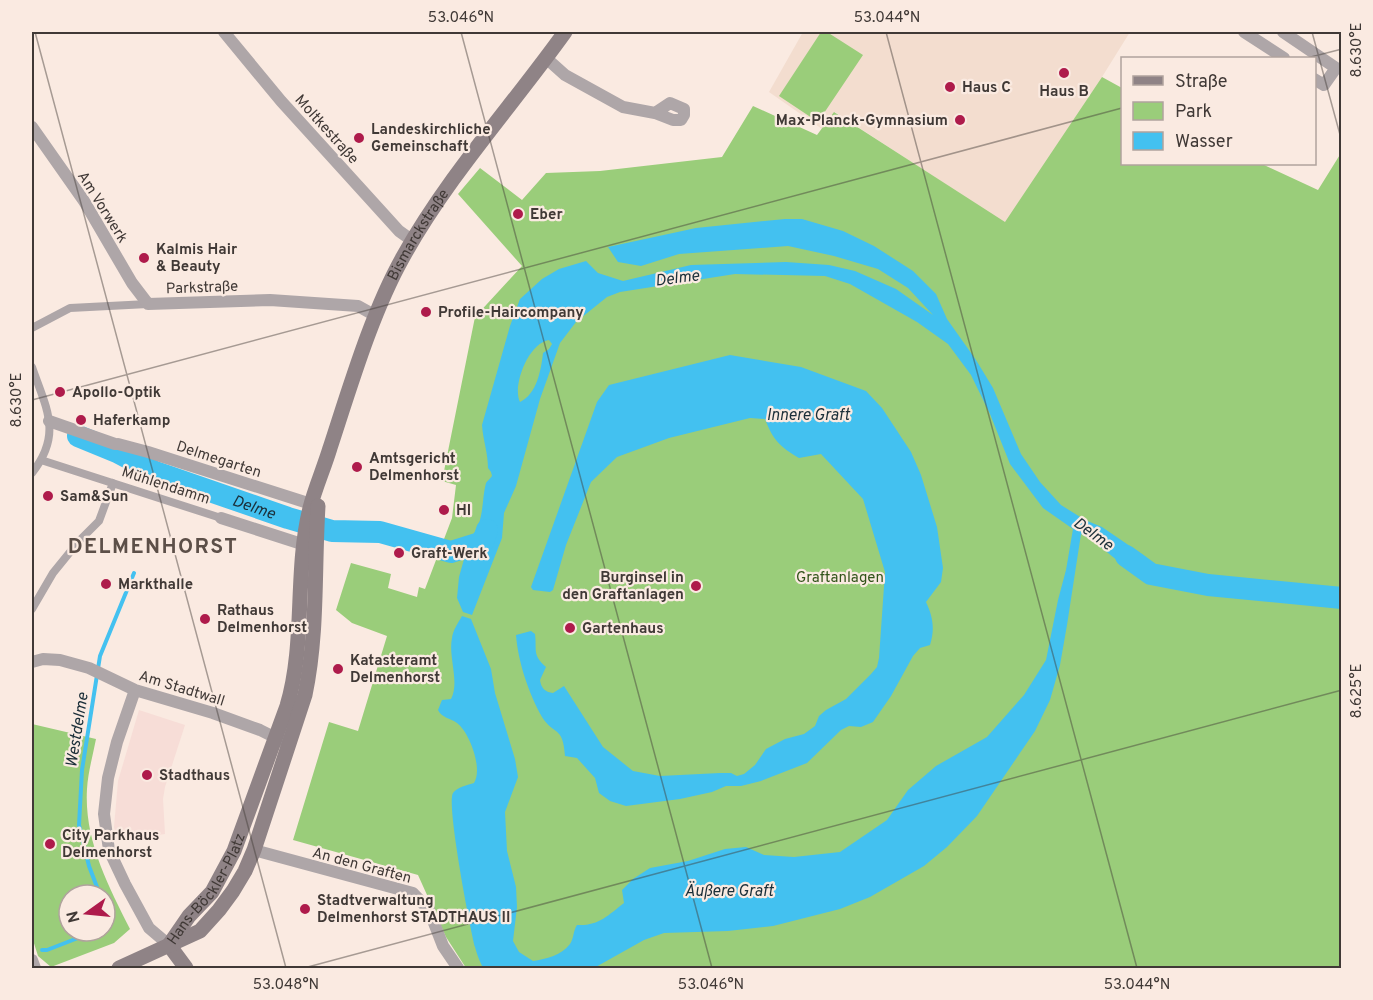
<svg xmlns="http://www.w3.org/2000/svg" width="1373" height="1000" viewBox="0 0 1373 1000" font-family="Overpass,sans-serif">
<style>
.commercial{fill:#f7ddd7}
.built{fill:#f3ddcf}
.green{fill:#9acd7a;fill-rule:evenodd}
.water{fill:#43c1f0;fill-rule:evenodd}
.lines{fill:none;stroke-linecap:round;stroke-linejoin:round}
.stream{stroke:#43c1f0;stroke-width:4}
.river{stroke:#43c1f0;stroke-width:22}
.pedestrian{stroke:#aea6a8;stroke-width:8}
.minor{stroke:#aea6a8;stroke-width:12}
.secondary{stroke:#8f8386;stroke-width:15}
.ticks{fill:none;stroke:#403936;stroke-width:1.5;stroke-opacity:0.45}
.poi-dot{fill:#ae1b4b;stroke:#faeae1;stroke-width:2}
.labels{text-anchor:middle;stroke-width:4.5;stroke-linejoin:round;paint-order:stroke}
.poi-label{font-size:15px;font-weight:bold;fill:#403936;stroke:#faeae1;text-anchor:start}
.street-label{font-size:15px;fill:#403936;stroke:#faeae1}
.park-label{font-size:15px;fill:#315319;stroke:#faeae1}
.water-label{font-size:16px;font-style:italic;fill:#1b2f39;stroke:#faeae1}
.district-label{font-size:21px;font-weight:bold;letter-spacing:1.5px;fill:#5c4f48;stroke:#faeae1}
.neatline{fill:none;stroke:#403936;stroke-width:2}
.ticks-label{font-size:15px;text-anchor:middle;fill:#403936}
</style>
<rect width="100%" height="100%" fill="#faeae1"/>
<path class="commercial" d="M 139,710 L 185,725 L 165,787 L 163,799 L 165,834 L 117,841 L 114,827 L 118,781 Z"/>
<path class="built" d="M 803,32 L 1130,32 L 1102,77 L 1005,223 L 835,112 L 822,129 L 769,92 Z"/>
<path class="green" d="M 821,32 L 827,32 L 863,55 L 818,122 L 779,96 Z
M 1102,77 L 1122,88 L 1122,164 L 1262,164 L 1318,190 L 1341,153 L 1341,968 L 466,968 L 446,937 L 418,875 L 293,840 L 329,722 L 358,731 L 387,636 L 352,623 L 336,610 L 351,563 L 391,574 L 388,588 L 417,597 L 419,587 L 425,589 L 452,518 L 456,485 L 442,481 L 475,317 L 522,266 L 458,194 L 480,168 L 522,200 L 546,173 L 600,171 L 722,157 L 753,106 L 817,135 L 834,112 L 1005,222 Z
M 32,724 L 96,739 C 93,755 88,772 87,789 C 84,840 108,885 130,929 L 114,943 L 51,967 L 38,956 L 32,937 ZM 69,895 L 105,895 L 105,931 L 69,931 Z"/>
<path class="water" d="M 785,219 L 802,219 L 843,231 L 874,246 L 913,271 L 936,294 L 947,319 L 976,360 L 993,388 L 1021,454 L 1040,482 L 1061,505 L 1085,520 L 1102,527 L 1146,557 L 1151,574 L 1146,579 L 1124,566 L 1091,539 L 1081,534 L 1067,625 L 1060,665 L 1050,700 L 1035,731 L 977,816 L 947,847 L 924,866 L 870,897 L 840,909 L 773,926 L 728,931 L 664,933 L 644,940 L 594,968 L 483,968 C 480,962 477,955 475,947 C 470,928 446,803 453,793 C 457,787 468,785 474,783 C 483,769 470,733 457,723 C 450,718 442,718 438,710 L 442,700 L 451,699 C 460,682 448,657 452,638 C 453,630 458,623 462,616 L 471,619 L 491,669 L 495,693 L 515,759 L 518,777 L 505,812 L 507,851 L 516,887 L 517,907 L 513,941 L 519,952 L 533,961 C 546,959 562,955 570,944 C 574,938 573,931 577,925 C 599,926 607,916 624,903 L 622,890 L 633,879 L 650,868 L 688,861 L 725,849 L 746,847 L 764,855 L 794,857 L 840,852 L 887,820 L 908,790 L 936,766 L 987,737 L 1024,695 L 1046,660 L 1058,600 L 1066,570 L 1073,529 L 1043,508 L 1010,464 L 990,414 L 971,375 L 948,344 L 917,322 L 850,284 L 825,276 L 735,274 L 620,292 L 607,297 L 576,322 L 560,343 L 540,399 L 516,486 L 504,513 L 502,538 L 472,615 L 463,612 L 457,598 L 459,577 L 470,538 C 485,523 481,501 486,483 C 487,481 490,479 492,476 L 491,472 L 488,468 C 488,453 483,440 482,425 L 510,326 L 520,299 L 542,279 L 559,269 L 586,261 L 598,273 L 623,281 L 691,265 L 786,262 L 829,265 L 855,271 L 896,289 L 933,315 L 908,288 L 878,269 L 834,256 L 788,246 L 679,254 L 641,266 L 618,262 L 608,247 L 696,228 ZM 549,340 L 552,344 L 549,349 L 543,353 C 541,370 537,394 520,402 C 512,387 528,343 549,340 Z
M 730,355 L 801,367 L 866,391 L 882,408 L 911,452 L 921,475 L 937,527 L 943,568 L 941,582 L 926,602 C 933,617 935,629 930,645 L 920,648 L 913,656 L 891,696 L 873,722 L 861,727 L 849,726 L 841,730 L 807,763 L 761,781 L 741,786 L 726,786 L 712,792 L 680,799 L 626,806 L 610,801 L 599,793 L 595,778 L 577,758 L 565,756 C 563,725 554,736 542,717 C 529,694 518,662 516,635 L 531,631 L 535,634 C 537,650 532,655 546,667 L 540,680 C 541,688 545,692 553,693 L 564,686 L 603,747 L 633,771 L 660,776 L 720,773 L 731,773 L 737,776 L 744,774 L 755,765 L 766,749 L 785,739 L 804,734 L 815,726 L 819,716 L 826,710 L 846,699 L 871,674 L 877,667 L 879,658 L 885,572 L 863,499 L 821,454 L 799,458 C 780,447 773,440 765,419 L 750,418 L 669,438 L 617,457 L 591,482 L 566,545 L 553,590 L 550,592 L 533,590 L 531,587 L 597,402 L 609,385 Z"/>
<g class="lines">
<path class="stream" d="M 100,895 L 89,866 L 79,825 L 82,770 L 100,656 L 134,573
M 105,909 L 108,918 L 105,927
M 42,950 L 47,950 L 96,931"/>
<g class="river">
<path id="s1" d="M 78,436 L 117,452 L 155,472 L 288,518 L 332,531 L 380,532 L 451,552 L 483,542 L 487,530"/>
<path d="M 1126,556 L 1151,574 L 1208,585 L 1342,598"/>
</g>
<path class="pedestrian" d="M 32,328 L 70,308 L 148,304
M 32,367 C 46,408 63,434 32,473
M 41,460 L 221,518
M 32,609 L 53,573 L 79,541 L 99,521 L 113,483"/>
<path class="minor" d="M 224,32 L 281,101 L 399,231 L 413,241
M 1244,32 L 1284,58
M 1283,32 L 1336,68 L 1324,85 L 1314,79
M 546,58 L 565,75 L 623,107 L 655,113 L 673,120 L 681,120 L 684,115 L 684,109 L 670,103 L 655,113
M 32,127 L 84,201 L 132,283 L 148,304 L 270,300 L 358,306 L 376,316
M 49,421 L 115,444
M 118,444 L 148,452 L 311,504
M 221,518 L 311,547
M 32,662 L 43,659 L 60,660 L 89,668 L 135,690 L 213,713 L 260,730 L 282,741
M 135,690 L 117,742 L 108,778 L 104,814 L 109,850 L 125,884 L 149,928 L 169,945
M 254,850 L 413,893 L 429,910 L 443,946 L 458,968
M 32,960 L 35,968"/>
<g class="secondary">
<path id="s2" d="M 169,945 L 189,916 L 212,892 L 234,851 L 287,706 C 306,642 294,573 310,508 C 315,488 324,468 330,448 C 350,387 372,312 403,257 C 448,176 512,106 565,32"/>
<path d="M 169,945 L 186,968"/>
<path d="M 119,968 L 200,931 L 219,910 L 233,891 L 245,871 L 254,850 L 305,695 C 318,633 314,570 318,506"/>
</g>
</g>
<path class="ticks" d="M 35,32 L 286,968M 461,32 L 712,968M 886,32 L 1137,968M 1312,32 L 1342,142M 1307,58 L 1342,49M 32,400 L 1122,108M 304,968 L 1342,690"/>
<g class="poi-dot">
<circle cx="1064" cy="73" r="6"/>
<circle cx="950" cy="87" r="6"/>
<circle cx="960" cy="120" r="6"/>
<circle cx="359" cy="138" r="6"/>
<circle cx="518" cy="214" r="6"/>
<circle cx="144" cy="258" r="6"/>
<circle cx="426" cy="312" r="6"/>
<circle cx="60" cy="392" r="6"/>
<circle cx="81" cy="420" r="6"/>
<circle cx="357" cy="467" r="6"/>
<circle cx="48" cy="496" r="6"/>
<circle cx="444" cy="510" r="6"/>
<circle cx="399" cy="553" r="6"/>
<circle cx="106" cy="584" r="6"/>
<circle cx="696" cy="586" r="6"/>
<circle cx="205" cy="619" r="6"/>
<circle cx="570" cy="628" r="6"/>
<circle cx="338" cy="669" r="6"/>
<circle cx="147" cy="775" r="6"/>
<circle cx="50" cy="844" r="6"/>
<circle cx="305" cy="909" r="6"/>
</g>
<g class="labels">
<g class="poi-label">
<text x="962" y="92">Haus C</text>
<text x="1064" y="96" text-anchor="middle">Haus B</text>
<text x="948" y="125" text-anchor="end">Max-Planck-Gymnasium</text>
<text x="371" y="134">Landeskirchliche<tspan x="371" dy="17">Gemeinschaft</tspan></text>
<text x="530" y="219">Eber</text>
<text x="156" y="254">Kalmis Hair<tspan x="156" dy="17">&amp; Beauty</tspan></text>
<text x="438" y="317">Profile-Haircompany</text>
<text x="72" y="397">Apollo-Optik</text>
<text x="93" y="425">Haferkamp</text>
<text x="369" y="463">Amtsgericht<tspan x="369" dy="17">Delmenhorst</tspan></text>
<text x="60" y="501">Sam&amp;Sun</text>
<text x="456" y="515">HI</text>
<text x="411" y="558">Graft-Werk</text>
<text x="684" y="582" text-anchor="end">Burginsel in<tspan x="684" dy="17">den Graftanlagen</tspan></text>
<text x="118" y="589">Markthalle</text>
<text x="217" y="615">Rathaus<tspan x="217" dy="17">Delmenhorst</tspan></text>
<text x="582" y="633">Gartenhaus</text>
<text x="350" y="665">Katasteramt<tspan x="350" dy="17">Delmenhorst</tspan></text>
<text x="159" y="780">Stadthaus</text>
<text x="62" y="840">City Parkhaus<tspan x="62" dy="17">Delmenhorst</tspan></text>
<text x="317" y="905">Stadtverwaltung<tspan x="317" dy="17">Delmenhorst STADTHAUS II</tspan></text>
</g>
<g class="street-label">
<text transform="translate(327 129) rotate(48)" y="5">Moltkestraße</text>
<text transform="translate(103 207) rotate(58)" y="5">Am Vorwerk</text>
<text dy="5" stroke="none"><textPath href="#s2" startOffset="764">Bismarckstraße</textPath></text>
<text transform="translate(202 287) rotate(-2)" y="5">Parkstraße</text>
<text transform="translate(219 459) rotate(18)" y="5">Delmegarten</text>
<text transform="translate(166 485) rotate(18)" y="5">Mühlendamm</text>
<text transform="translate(182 688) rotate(17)" y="5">Am Stadtwall</text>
<text transform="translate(362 865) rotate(15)" y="5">An den Graften</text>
<text dy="5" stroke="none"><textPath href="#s2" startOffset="68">Hans-Böckler-Platz</textPath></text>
</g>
<g class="park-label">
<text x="840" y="582">Graftanlagen</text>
</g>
<g class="water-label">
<text transform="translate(677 277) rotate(-7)" y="6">Delme</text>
<text x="808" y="420">Innere Graft</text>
<text dy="6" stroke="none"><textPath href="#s1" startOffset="190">Delme</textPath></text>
<text transform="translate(1094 533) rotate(36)" y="6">Delme</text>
<text transform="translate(76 730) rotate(-81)" y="6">Westdelme</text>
<text x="729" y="896">Äußere Graft</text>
</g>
<g class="district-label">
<text x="153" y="553">DELMENHORST</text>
</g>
</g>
<rect width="1373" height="1000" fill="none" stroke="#faeae1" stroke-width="66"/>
<rect x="1121" y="57" width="195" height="108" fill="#faeae1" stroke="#b0a39d" stroke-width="1.5"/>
<rect x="1133" y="76" width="30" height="9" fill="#8f8386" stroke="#b0a39d" stroke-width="1.5"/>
<text x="1175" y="87" font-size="18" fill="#403936">Straße</text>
<rect x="1133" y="102" width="30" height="18" fill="#9acd7a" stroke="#b0a39d" stroke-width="1.5"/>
<text x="1175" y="117" font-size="18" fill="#403936">Park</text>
<rect x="1133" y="132" width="30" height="18" fill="#43c1f0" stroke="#b0a39d" stroke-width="1.5"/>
<text x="1175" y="147" font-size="18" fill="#403936">Wasser</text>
<g transform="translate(87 913) rotate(255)"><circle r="28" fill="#faeae1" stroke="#b0a39d" stroke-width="1.5"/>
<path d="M0-4.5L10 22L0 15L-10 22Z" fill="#ae1b4b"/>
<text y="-9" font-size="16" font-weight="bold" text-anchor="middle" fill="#403936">N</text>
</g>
<rect x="33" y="33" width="1307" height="934" class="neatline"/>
<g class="ticks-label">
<text x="461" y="22">53.046°N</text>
<text x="887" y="22">53.044°N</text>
<text transform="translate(1356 50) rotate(-90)" y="5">8.630°E</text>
<text transform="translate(16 400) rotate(-90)" y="5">8.630°E</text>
<text transform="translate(1356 691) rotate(-90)" y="5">8.625°E</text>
<text x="286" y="989">53.048°N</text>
<text x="711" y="989">53.046°N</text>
<text x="1137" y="989">53.044°N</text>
</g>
</svg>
